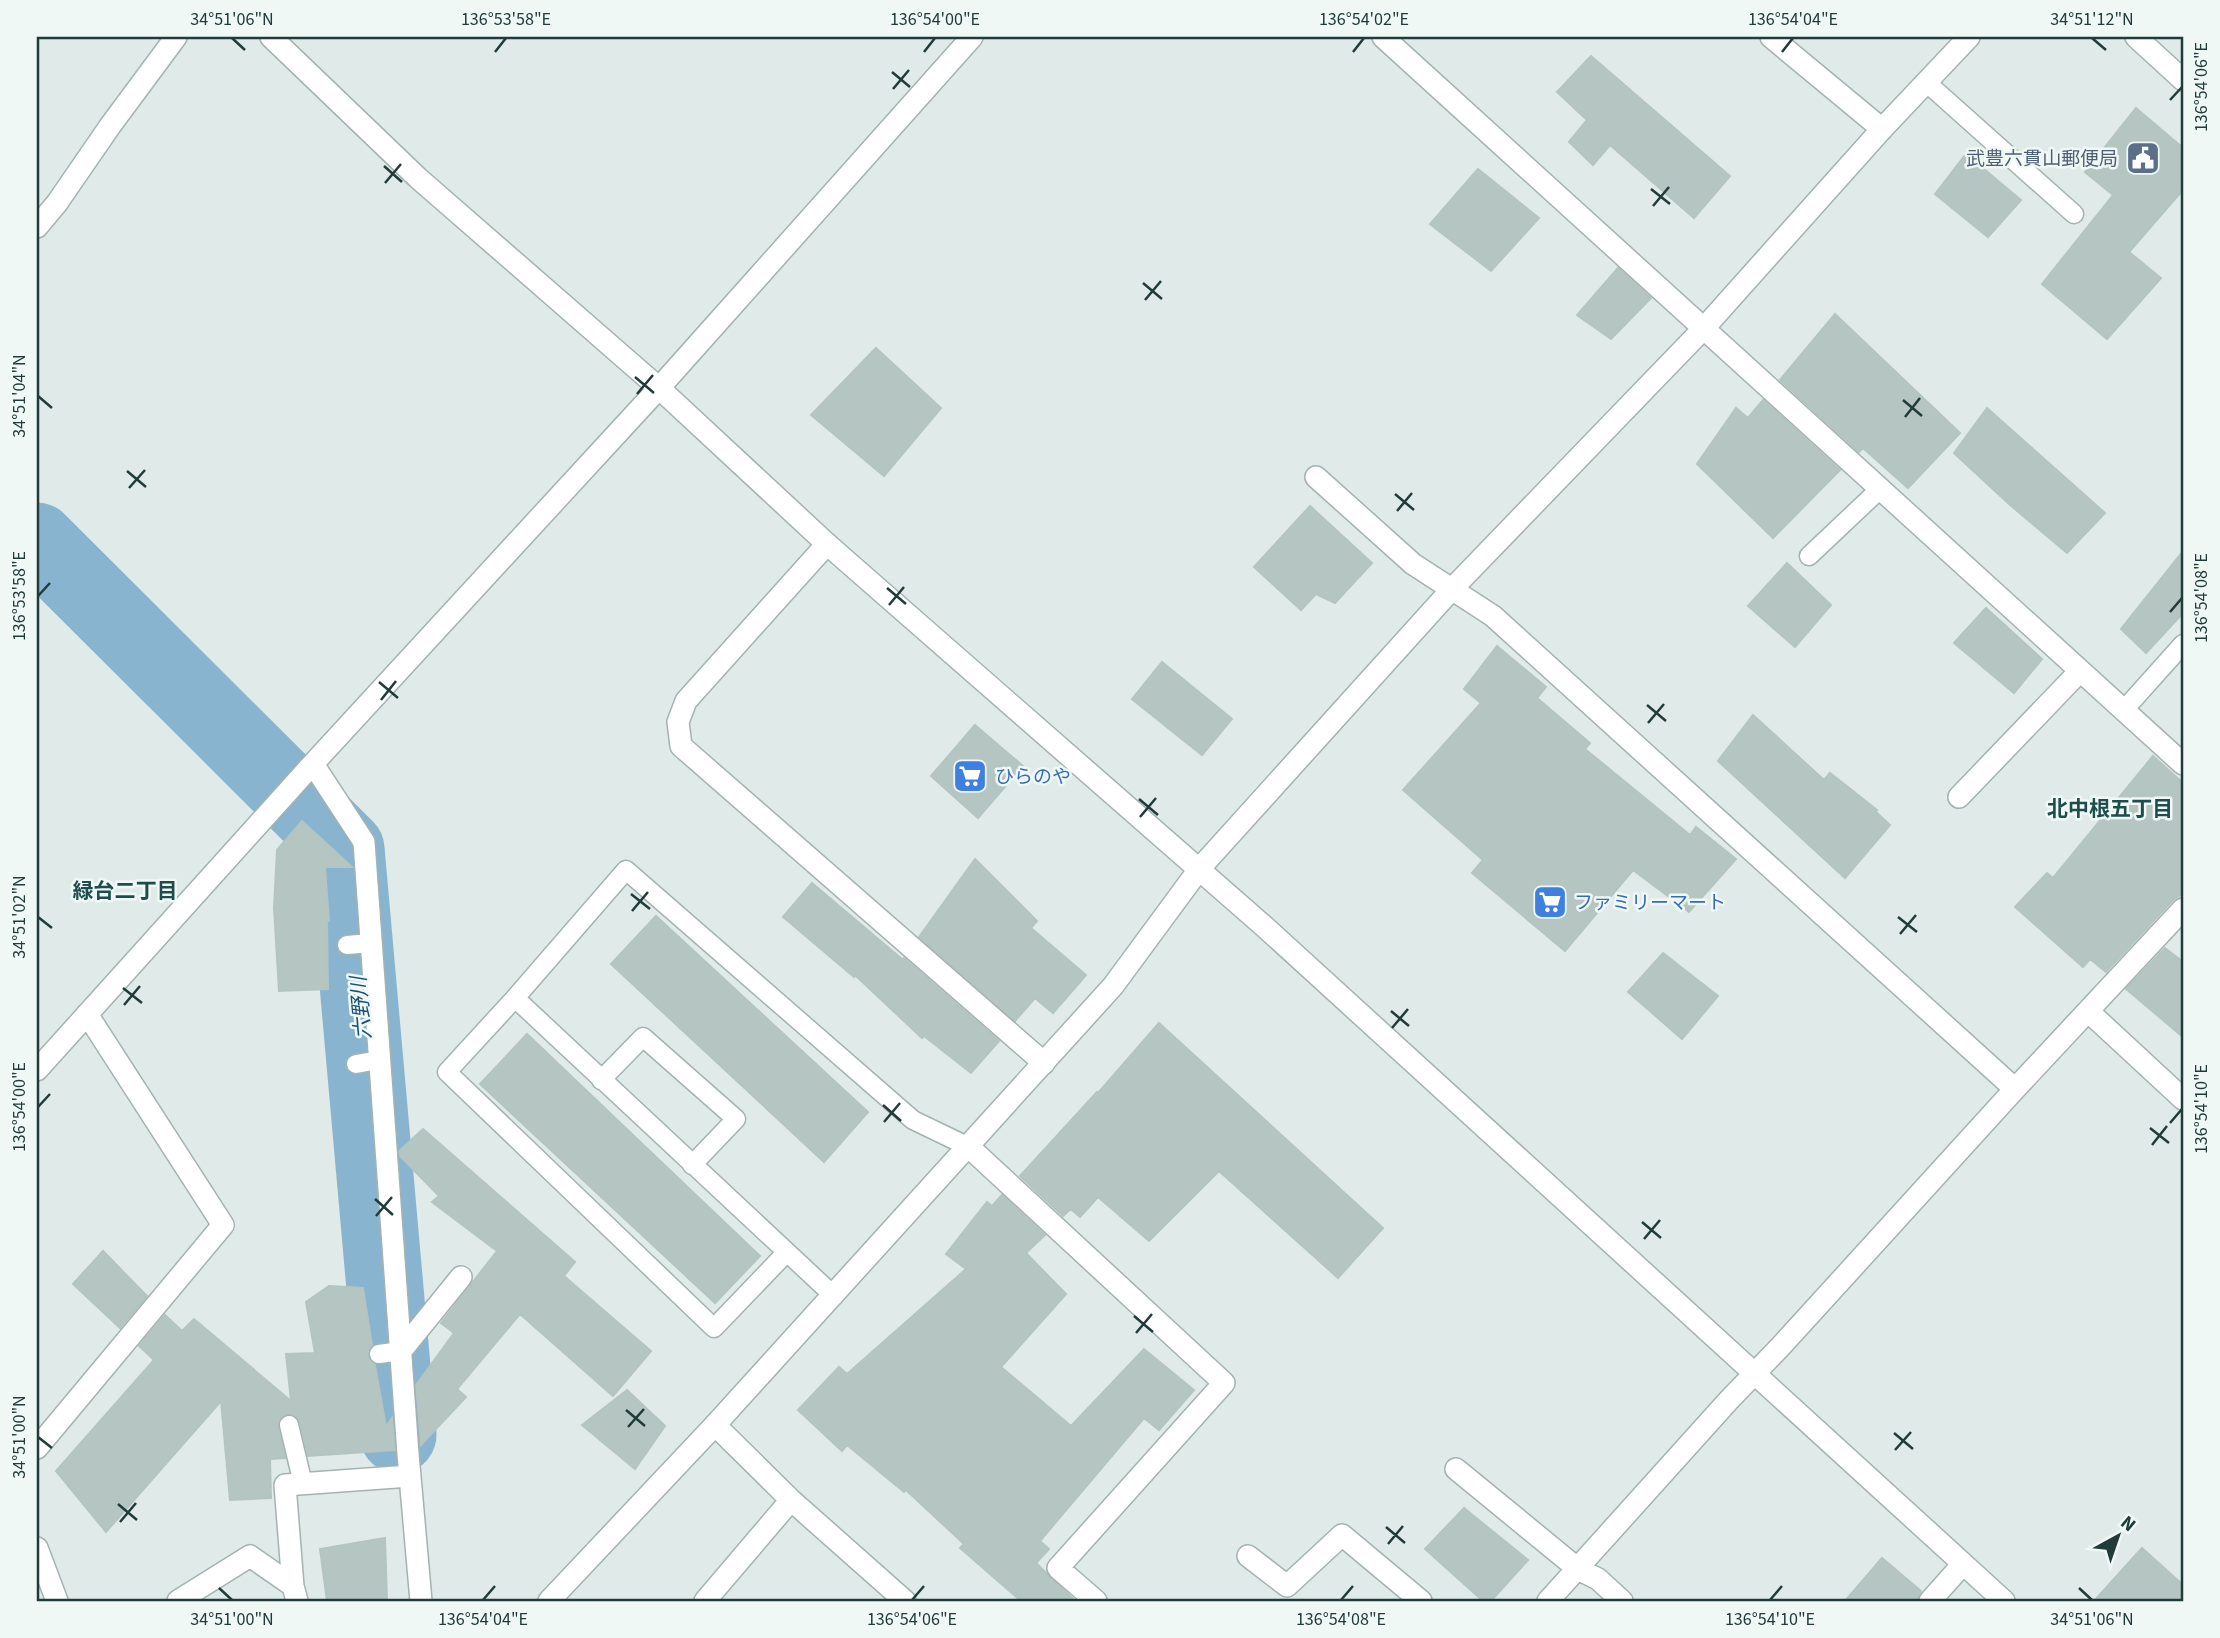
<svg xmlns="http://www.w3.org/2000/svg" width="2220" height="1638" viewBox="0 0 2220 1638" font-family="'Source Sans 3','Noto Sans JP',sans-serif">
<style>
.lines{fill:none;stroke-linecap:round;stroke-linejoin:round}
.river{stroke:#88b4d0;stroke-width:77}
.building{fill:#b5c6c2;stroke:#b3c4c1;stroke-width:2}
.service-casing{stroke:#a3b3b1;stroke-width:21}
.minor-casing{stroke:#a3b3b1;stroke-width:24}
.tertiary-casing{stroke:#a3b3b1;stroke-width:24}
.service{stroke:#fff;stroke-width:18}
.minor{stroke:#fff;stroke-width:21}
.tertiary{stroke:#fff;stroke-width:21}
.ticks{fill:none;stroke:#213b3a;stroke-width:2.5}
.labels{text-anchor:middle;stroke-width:5;stroke-linejoin:round;paint-order:stroke}
.service-label{font-size:19px;fill:#4e5e75;stroke:#f0f8f6;text-anchor:end}
.shop-label{font-size:19px;fill:#366cbe;stroke:#f0f8f6;text-anchor:start}
.neighbourhood-label{font-size:21px;font-weight:bold;fill:#1d4d4c;stroke:#f0f8f6}
.water-label{font-size:21px;font-style:italic;fill:#1c5276;stroke:#f0f8f6}
.neatline{fill:none;stroke:#213b3a;stroke-width:2.5}
.ticks-label{font-size:18px;text-anchor:middle;fill:#213b3a}
</style>
<rect width="100%" height="100%" fill="#e0ebe9"/>
<g class="lines">
<path class="river" d="M 37,541 L 346,849 L 398,1435"/>
</g>
<path class="building" d="M 1591,56 L 1730,176 L 1694,218 L 1610,145 L 1593,165 L 1569,142 L 1587,120 L 1557,92 Z
M 2136,108 L 2183,148 L 2183,190 L 2129,252 L 2161,278 L 2107,339 L 2042,284 L 2113,195 L 2085,172 Z
M 1966,154 L 2021,200 L 1988,237 L 1935,194 Z
M 1478,169 L 1539,218 L 1491,271 L 1430,224 Z
M 1618,268 L 1651,298 L 1611,339 L 1577,315 Z
M 1835,314 L 1960,433 L 1908,488 L 1863,448 L 1859,452 L 1780,380 Z
M 876,348 L 941,408 L 884,476 L 811,415 Z
M 1763,400 L 1840,470 L 1773,538 L 1697,464 L 1736,408 L 1748,418 Z
M 1987,408 L 2105,513 L 2067,553 L 2009,504 L 1954,453 Z
M 1310,506 L 1372,563 L 1335,603 L 1316,594 L 1301,610 L 1254,567 Z
M 2183,551 L 2183,613 L 2146,653 L 2121,629 Z
M 1787,563 L 1831,605 L 1795,647 L 1748,606 Z
M 1986,608 L 2042,659 L 2014,693 L 1954,643 Z
M 1497,646 L 1546,687 L 1537,698 L 1590,743 L 1585,749 L 1690,835 L 1696,827 L 1736,859 L 1689,912 L 1633,870 L 1565,951 L 1472,873 L 1483,860 L 1403,790 L 1481,703 L 1464,689 Z
M 1162,662 L 1232,719 L 1202,755 L 1132,699 Z
M 1753,715 L 1824,780 L 1830,773 L 1877,810 L 1876,812 L 1890,825 L 1845,878 L 1718,761 Z
M 975,725 L 1023,766 L 978,818 L 931,776 Z
M 2153,756 L 2183,783 L 2183,893 L 2173,900 L 2106,972 L 2090,959 L 2083,967 L 2015,907 L 2047,873 L 2053,878 Z
M 302,821 L 352,867 L 325,867 L 329,921 L 327,921 L 328,989 L 279,991 L 274,908 L 277,850 Z
M 975,859 L 1037,921 L 1031,928 L 1086,975 L 1053,1013 L 1035,998 L 1015,1021 L 919,937 Z
M 812,883 L 903,960 L 904,958 L 999,1041 L 971,1073 L 924,1036 L 922,1038 L 855,975 L 854,977 L 783,917 Z
M 656,916 L 868,1112 L 824,1162 L 611,964 Z
M 2165,948 L 2183,962 L 2183,1037 L 2126,989 Z
M 1663,953 L 1718,996 L 1682,1039 L 1628,992 Z
M 1159,1023 L 1383,1228 L 1338,1278 L 1219,1171 L 1149,1241 L 1098,1197 L 1080,1217 L 1071,1209 L 1063,1216 L 1020,1176 L 1097,1092 L 1098,1093 Z
M 527,1034 L 760,1256 L 715,1303 L 480,1084 Z
M 423,1129 L 575,1262 L 564,1276 L 651,1351 L 613,1396 L 520,1314 L 457,1389 L 466,1397 L 421,1445 L 416,1385 L 454,1333 L 441,1323 L 497,1251 L 432,1202 L 439,1196 L 400,1156 L 399,1151 Z
M 1002,1195 L 1045,1235 L 1026,1253 L 1066,1294 L 1001,1367 L 1071,1426 L 1144,1349 L 1194,1390 L 1159,1430 L 1144,1418 L 1040,1541 L 1049,1549 L 1036,1563 L 1075,1601 L 1021,1601 L 960,1548 L 964,1544 L 906,1490 L 904,1492 L 847,1445 L 842,1451 L 798,1410 L 839,1367 L 847,1374 L 966,1269 L 946,1254 L 987,1202 L 992,1206 Z
M 103,1251 L 147,1296 L 120,1328 L 73,1284 Z
M 329,1286 L 363,1288 L 372,1345 L 368,1350 L 368,1356 L 375,1365 L 386,1427 L 392,1418 L 395,1450 L 308,1456 L 300,1422 L 293,1414 L 286,1414 L 281,1417 L 278,1427 L 285,1458 L 270,1459 L 271,1498 L 230,1500 L 221,1401 L 106,1532 L 56,1471 L 154,1360 L 139,1346 L 165,1315 L 182,1331 L 194,1319 L 291,1401 L 286,1354 L 315,1353 L 306,1302 Z
M 627,1390 L 665,1426 L 635,1469 L 582,1425 Z
M 1464,1508 L 1528,1560 L 1491,1601 L 1483,1601 L 1425,1549 Z
M 385,1538 L 387,1601 L 327,1601 L 320,1549 Z
M 2142,1548 L 2183,1585 L 2183,1601 L 2094,1601 Z
M 1882,1558 L 1921,1591 L 1917,1601 L 1845,1601 Z"/>
<g class="lines">
<g class="service-casing">
<path id="service" d="M 1926,82 L 2074,214
M 1809,556 L 1881,488
M 2123,711 L 2183,644
M 347,945 L 371,943
M 515,998 L 447,1072 L 714,1328 L 786,1253
M 356,1064 L 379,1060
M 601,1080 L 643,1037 L 736,1119 L 692,1165
M 834,1296 L 515,998 L 626,870 L 913,1120 L 969,1147
M 379,1354 L 401,1351
M 289,1425 L 303,1484"/>
</g>
<g class="minor-casing">
<path id="minor" d="M 1383,37 L 2183,764
M 1771,37 L 1882,129
M 2136,37 L 2183,80
M 37,227 L 57,203 L 110,126 L 176,37
M 1316,477 L 1413,564 L 1493,616 L 2015,1089
M 827,544 L 686,701 L 678,722 L 681,746 L 1044,1063
M 313,764 L 364,842 L 408,1454 L 421,1601
M 1959,797 L 2080,671
M 2089,1012 L 2183,1099
M 37,1070 L 310,767 L 659,388 L 972,37
M 969,1147 L 1224,1383 L 1058,1568 L 1096,1601
M 401,1351 L 461,1277
M 715,1425 L 791,1500 L 905,1601
M 37,1448 L 223,1225 L 87,1014
M 1456,1469 L 1578,1569 L 1598,1579 L 1622,1601
M 37,1548 L 57,1601
M 1248,1556 L 1287,1586 L 1342,1535 L 1421,1601
M 293,1586 L 285,1485 L 410,1476
M 178,1601 L 250,1556 L 293,1586 L 297,1601
M 705,1601 L 791,1500
M 1548,1601 L 1729,1400 L 1782,1345 L 2015,1089 L 2183,909
M 1930,1601 L 1963,1564"/>
</g>
<g class="tertiary-casing">
<path id="tertiary" d="M 271,37 L 418,178 L 659,388 L 827,544 L 1266,928 L 2004,1601
M 549,1601 L 715,1425 L 1113,986 L 1200,868 L 1452,589 L 1705,327 L 1882,129 L 1969,37"/>
</g>
<use href="#service" class="service"/>
<use href="#minor" class="minor"/>
<use href="#tertiary" class="tertiary"/>
</g>
<path class="ticks" d="M 232,38 L 245,50M 2092,38 L 2106,50M 495,52 L 506,38M 924,52 L 935,38M 1353,52 L 1364,38M 1782,52 L 1793,38M 892,72 L 910,87M 893,89 L 909,70M 2170,100 L 2182,87M 384,166 L 402,182M 385,183 L 401,164M 1651,189 L 1670,204M 1653,206 L 1669,187M 1143,283 L 1162,299M 1145,300 L 1161,281M 635,377 L 654,393M 637,394 L 653,375M 38,396 L 52,408M 1903,400 L 1922,416M 1905,417 L 1920,398M 127,471 L 146,487M 129,488 L 145,470M 1395,494 L 1414,510M 1397,511 L 1412,493M 887,588 L 906,604M 38,596 L 50,583M 889,605 L 904,587M 2170,612 L 2182,598M 379,682 L 398,698M 381,700 L 396,681M 1647,705 L 1666,721M 1648,723 L 1664,704M 1139,799 L 1158,815M 1140,817 L 1156,798M 631,894 L 650,909M 632,911 L 648,892M 38,917 L 52,928M 1898,917 L 1917,932M 1900,934 L 1916,915M 123,988 L 142,1003M 124,1005 L 140,986M 1391,1011 L 1409,1026M 1392,1028 L 1408,1009M 883,1105 L 901,1121M 38,1107 L 50,1094M 884,1122 L 900,1103M 2170,1123 L 2182,1109M 2150,1128 L 2169,1143M 2152,1145 L 2167,1126M 375,1199 L 393,1215M 376,1216 L 392,1197M 1642,1222 L 1661,1238M 1644,1239 L 1660,1220M 1134,1316 L 1153,1332M 1136,1333 L 1152,1314M 626,1410 L 645,1426M 628,1427 L 644,1409M 1894,1433 L 1913,1449M 38,1437 L 52,1448M 1895,1450 L 1911,1432M 118,1504 L 137,1520M 120,1522 L 136,1503M 1386,1527 L 1405,1543M 1388,1544 L 1403,1526M 219,1588 L 232,1600M 2079,1588 L 2092,1600M 483,1600 L 495,1586M 912,1600 L 924,1586M 1341,1600 L 1353,1586M 1770,1600 L 1782,1586"/>
<defs>
<g id="civic-square" transform="scale(1.75)"><rect x="-9" y="-9" width="18" height="18" rx="4" fill="#5c6f8a" stroke="#f0f8f6"/><path d="M-.6-6.5H3V-4.5H.6V-3L4-1V1h2V6H-6V1h2V-1L-.6-3ZM-1.2 2.5V6h2.4V2.5Z" fill="#fff"/></g>
<g id="supermarket-square" transform="scale(1.75)"><rect x="-9" y="-9" width="18" height="18" rx="4" fill="#3f7fe0" stroke="#f0f8f6"/><path d="M-6-5.5h2.5l.6 2H6L4.5 2H-2.5L-4.4-4H-6ZM-1.5 3.2a1.3 1.3 0 1 0 .1 0ZM3 3.2a1.3 1.3 0 1 0 .1 0Z" fill="#fff"/></g>
</defs>
<g fill-rule="evenodd">
<use href="#civic-square" x="2143" y="158"/>
<use href="#supermarket-square" x="970" y="776"/>
<use href="#supermarket-square" x="1550" y="902"/>
</g>
<g class="labels">
<g class="service-label">
<text x="2118" y="165">武豊六貫山郵便局</text>
</g>
<g class="shop-label">
<text x="995" y="783">ひらのや</text>
<text x="1574" y="909">ファミリーマート</text>
</g>
<g class="neighbourhood-label">
<text x="2110" y="816">北中根五丁目</text>
<text x="125" y="898">緑台二丁目</text>
</g>
<g class="water-label">
<text transform="translate(361 1008) rotate(-95)" y="7">六野川</text>
</g>
</g>
<rect width="2220" height="1638" fill="none" stroke="#f0f8f6" stroke-width="77"/>
<g transform="translate(2118 1536) rotate(40)" stroke="#f0f8f6" stroke-width="5" paint-order="stroke">
<path d="M0-5L12 26L0 18L-12 26Z" fill="#213b3a"/>
<text y="-10" font-size="19" font-weight="bold" text-anchor="middle" fill="#213b3a">N</text>
</g>
<rect x="38" y="38" width="2144" height="1562" class="neatline"/>
<g class="ticks-label">
<text x="232" y="25">34°51'06"N</text>
<text x="506" y="25">136°53'58"E</text>
<text x="935" y="25">136°54'00"E</text>
<text x="1364" y="25">136°54'02"E</text>
<text x="1793" y="25">136°54'04"E</text>
<text x="2092" y="25">34°51'12"N</text>
<text transform="translate(2201 87) rotate(-90)" y="6">136°54'06"E</text>
<text transform="translate(19 396) rotate(-90)" y="6">34°51'04"N</text>
<text transform="translate(19 596) rotate(-90)" y="6">136°53'58"E</text>
<text transform="translate(2201 598) rotate(-90)" y="6">136°54'08"E</text>
<text transform="translate(19 917) rotate(-90)" y="6">34°51'02"N</text>
<text transform="translate(19 1107) rotate(-90)" y="6">136°54'00"E</text>
<text transform="translate(2201 1109) rotate(-90)" y="6">136°54'10"E</text>
<text transform="translate(19 1437) rotate(-90)" y="6">34°51'00"N</text>
<text x="232" y="1625">34°51'00"N</text>
<text x="483" y="1625">136°54'04"E</text>
<text x="912" y="1625">136°54'06"E</text>
<text x="1341" y="1625">136°54'08"E</text>
<text x="1770" y="1625">136°54'10"E</text>
<text x="2092" y="1625">34°51'06"N</text>
</g>
</svg>
